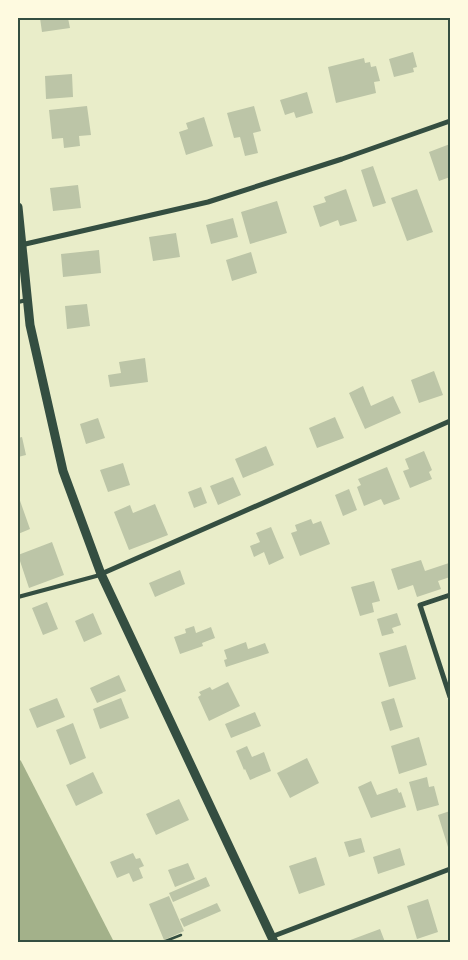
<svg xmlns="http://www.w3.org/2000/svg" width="468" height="960" viewBox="0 0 468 960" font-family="'Roboto Condensed',sans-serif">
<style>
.water{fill:#a3b18a}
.building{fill:#bcc5a7}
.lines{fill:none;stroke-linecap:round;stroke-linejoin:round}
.path{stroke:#344e41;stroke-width:2.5}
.service{stroke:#344e41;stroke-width:4}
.minor{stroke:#344e41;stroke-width:5}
.tertiary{stroke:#344e41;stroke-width:9}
.neatline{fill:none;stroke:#344e41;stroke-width:2}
</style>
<rect width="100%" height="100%" fill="#e9edc9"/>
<path class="water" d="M 18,758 L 21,761 L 114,942 L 18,942 Z"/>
<path class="building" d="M 40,18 L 68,18 L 70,28 L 42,32 Z
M 413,52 L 417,67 L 413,68 L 414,72 L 394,77 L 389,59 Z
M 364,58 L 365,63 L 370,62 L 371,67 L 376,66 L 380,81 L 374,82 L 376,93 L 336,103 L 328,67 Z
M 72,74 L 73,97 L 46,99 L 45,76 Z
M 307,92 L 313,113 L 296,118 L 294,112 L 285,115 L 280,100 Z
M 87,106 L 91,135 L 79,136 L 80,146 L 64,148 L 63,138 L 52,139 L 49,110 Z
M 254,106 L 261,131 L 253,133 L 258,153 L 245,156 L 240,137 L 234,138 L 227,113 Z
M 204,117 L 213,146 L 186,155 L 179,132 L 188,129 L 186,123 Z
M 450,144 L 450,177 L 439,181 L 429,152 Z
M 373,166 L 386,203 L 373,207 L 361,170 Z
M 78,185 L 81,208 L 53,211 L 50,188 Z
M 346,189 L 357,221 L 340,226 L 338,220 L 320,227 L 313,206 L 326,202 L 324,197 Z
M 417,189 L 433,232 L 407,241 L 391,198 Z
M 277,201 L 287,233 L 250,244 L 241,212 Z
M 233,218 L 238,237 L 211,244 L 206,225 Z
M 176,233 L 180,257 L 153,261 L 149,237 Z
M 99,250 L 101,273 L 63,277 L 61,254 Z
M 251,252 L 257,273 L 232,281 L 226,260 Z
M 87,304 L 90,326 L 67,329 L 65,306 Z
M 145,358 L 148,382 L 110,387 L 108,375 L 121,373 L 119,362 Z
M 434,371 L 443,395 L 419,403 L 411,380 Z
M 363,386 L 371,406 L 393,396 L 401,413 L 365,429 L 349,393 Z
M 335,417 L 344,438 L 317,448 L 309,428 Z
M 98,418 L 105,438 L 86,444 L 80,424 Z
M 22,437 L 26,455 L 18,457 L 18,438 Z
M 266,446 L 274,465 L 243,478 L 235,459 Z
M 424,451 L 432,470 L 429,472 L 432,479 L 410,488 L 403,471 L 409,469 L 405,459 Z
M 123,463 L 130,485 L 108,492 L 100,470 Z
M 387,467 L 400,499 L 384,505 L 381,499 L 364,506 L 357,487 L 361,485 L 358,479 Z
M 233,477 L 241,495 L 218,505 L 210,486 Z
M 201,487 L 207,503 L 194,508 L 188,492 Z
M 349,489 L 357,510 L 343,516 L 335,495 Z
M 18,495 L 30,529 L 18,534 Z
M 155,504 L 168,535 L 129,550 L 114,512 L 130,505 L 133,513 Z
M 311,519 L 313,524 L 321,521 L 330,544 L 300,556 L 291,533 L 297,531 L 295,525 Z
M 271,527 L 284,558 L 269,565 L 264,552 L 254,557 L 250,546 L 260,542 L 256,533 Z
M 52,542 L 64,575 L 29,588 L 18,555 Z
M 421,560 L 425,571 L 449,563 L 450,577 L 438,581 L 441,589 L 417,597 L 413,585 L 398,590 L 391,569 Z
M 180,570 L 185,584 L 155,597 L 149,583 Z
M 374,581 L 380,601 L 372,603 L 374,612 L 360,616 L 351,587 Z
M 47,602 L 58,629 L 43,635 L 32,608 Z
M 93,613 L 102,634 L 84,642 L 75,621 Z
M 397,613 L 401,625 L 392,628 L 394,633 L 382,636 L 377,619 Z
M 194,626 L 196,633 L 211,627 L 215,638 L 202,643 L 203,646 L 180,654 L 174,637 L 186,633 L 185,629 Z
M 246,642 L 248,649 L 265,643 L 269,653 L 226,667 L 224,660 L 227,659 L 224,650 Z
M 406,645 L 416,679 L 389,687 L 379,653 Z
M 119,675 L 126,691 L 97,703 L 90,688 Z
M 228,682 L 240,706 L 209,721 L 198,697 L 201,695 L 199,692 L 210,687 L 212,690 Z
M 57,698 L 65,717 L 37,728 L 29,709 Z
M 121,698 L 129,718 L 100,729 L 93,709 Z
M 394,698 L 403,727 L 390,731 L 381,702 Z
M 255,712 L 261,726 L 231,738 L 225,724 Z
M 73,723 L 86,758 L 70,765 L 56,730 Z
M 419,737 L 427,765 L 399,774 L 391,746 Z
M 247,746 L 252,757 L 264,752 L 271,771 L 250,780 L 245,769 L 244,770 L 236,751 Z
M 307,758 L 319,783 L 290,798 L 277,773 Z
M 93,772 L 103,793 L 76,806 L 66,785 Z
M 427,777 L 429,787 L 434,786 L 439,805 L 417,811 L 409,782 Z
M 371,781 L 377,795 L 397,788 L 399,793 L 401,792 L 406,807 L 371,818 L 358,787 Z
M 179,799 L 189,820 L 156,835 L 146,814 Z
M 450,811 L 450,846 L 448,847 L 438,815 Z
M 361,838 L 365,852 L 349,857 L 344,842 Z
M 400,848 L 405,865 L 378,874 L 373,857 Z
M 133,853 L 136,859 L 140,858 L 144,866 L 139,868 L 143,878 L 133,882 L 129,873 L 117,878 L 110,862 Z
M 316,857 L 325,885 L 299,894 L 289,866 Z
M 188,863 L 195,879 L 175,887 L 168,870 Z
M 206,877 L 210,886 L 173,902 L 169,893 Z
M 169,896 L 184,931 L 164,940 L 149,904 Z
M 428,899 L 438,932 L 417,939 L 407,906 Z
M 217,903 L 221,911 L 184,927 L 180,919 Z
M 380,929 L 385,942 L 345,942 Z"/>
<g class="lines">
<path class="path" d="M 163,942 L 181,935"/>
<path class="service" d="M 18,302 L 27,300
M 18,597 L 100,575"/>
<path class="minor" d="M 21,245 L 208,202 L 342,159 L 450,121
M 101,574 L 450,421
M 450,595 L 420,605 L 450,697
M 271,937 L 450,869"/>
<path class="tertiary" d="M 18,207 L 30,325 L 63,471 L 101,574 L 274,942"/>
</g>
<rect width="468" height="960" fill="none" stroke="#fefae0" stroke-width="38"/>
<rect x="19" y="19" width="430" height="922" class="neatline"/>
</svg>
